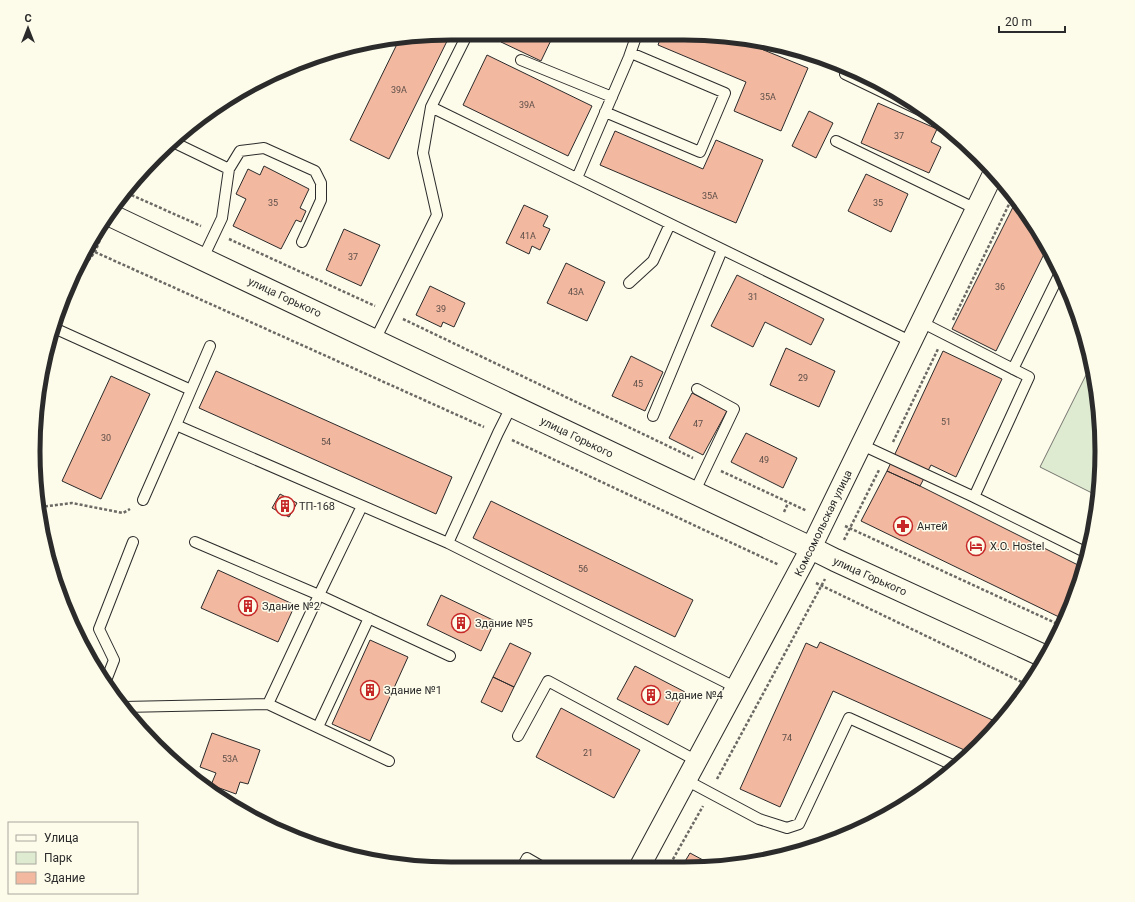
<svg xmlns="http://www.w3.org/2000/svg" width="1135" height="902" viewBox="0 0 1135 902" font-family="Roboto,sans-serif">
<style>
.green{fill:#deebd1;stroke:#74746e}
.building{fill:#f2b8a0;stroke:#2b2b2b}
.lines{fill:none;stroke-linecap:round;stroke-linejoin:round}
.service-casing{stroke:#2b2b2b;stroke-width:12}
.minor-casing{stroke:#2b2b2b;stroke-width:22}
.tertiary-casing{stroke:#2b2b2b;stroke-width:24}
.path{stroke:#6a6964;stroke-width:2.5;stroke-dasharray:3 2;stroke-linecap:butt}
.service{stroke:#fdfbea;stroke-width:10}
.minor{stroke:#fdfbea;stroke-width:20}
.tertiary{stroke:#fdfbea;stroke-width:22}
.labels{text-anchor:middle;stroke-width:3;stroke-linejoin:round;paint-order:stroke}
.number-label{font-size:9px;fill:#5d4e48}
.street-label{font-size:11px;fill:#2b2b2b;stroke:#fdfbea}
.poi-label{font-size:11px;fill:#2b2b2b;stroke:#fdfbea;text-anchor:start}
.rim{fill:none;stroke:#2b2b2b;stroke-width:5}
</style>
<rect width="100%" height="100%" fill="#fdfbea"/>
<path class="green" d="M 1091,365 L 1098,397 L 1101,479 L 1098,496 L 1040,467 Z"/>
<path class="building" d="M 451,33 L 389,159 L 350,140 L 399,40 Z
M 505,33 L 567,33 L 564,39 L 554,34 L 541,61 L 501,42 Z
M 662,34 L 711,34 L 739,40 L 808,68 L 781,131 L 734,111 L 746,82 L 658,45 Z
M 487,55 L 592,106 L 568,156 L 463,105 Z
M 878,103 L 937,129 L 931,142 L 941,147 L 929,173 L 861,143 Z
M 809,111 L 833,123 L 816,158 L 792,146 Z
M 615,131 L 703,169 L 716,140 L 763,160 L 736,223 L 600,165 Z
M 264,166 L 309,189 L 300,208 L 306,211 L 301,222 L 296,220 L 281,249 L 233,226 L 246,199 L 236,194 L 248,169 L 260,175 Z
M 866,174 L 908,194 L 891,232 L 848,211 Z
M 1016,201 L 1048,246 L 996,351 L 952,329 Z
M 524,205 L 548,216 L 543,226 L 550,229 L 540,250 L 532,246 L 529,254 L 506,243 Z
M 344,229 L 380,245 L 361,286 L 326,270 Z
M 566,263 L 605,282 L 587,321 L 547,303 Z
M 737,275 L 824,319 L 811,345 L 765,322 L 753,347 L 711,326 Z
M 430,286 L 465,303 L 454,327 L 443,322 L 441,327 L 416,315 Z
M 786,348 L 835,371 L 819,407 L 770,385 Z
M 943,351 L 1002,379 L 956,477 L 931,465 L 920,486 L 887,471 Z
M 631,356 L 663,372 L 645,411 L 612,396 Z
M 216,371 L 452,477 L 436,514 L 199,408 Z
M 111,376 L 150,394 L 101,499 L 62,481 Z
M 692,393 L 727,411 L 703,455 L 669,438 Z
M 746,433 L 797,458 L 783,488 L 731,462 Z
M 887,471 L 920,486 L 1084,568 L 1059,617 L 861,521 Z
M 280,494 L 297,503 L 289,517 L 272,508 Z
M 491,501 L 693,600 L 675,637 L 473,538 Z
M 218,570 L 295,605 L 278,642 L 201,608 Z
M 441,595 L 495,621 L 481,651 L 427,625 Z
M 370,640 L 408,657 L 370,741 L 332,724 Z
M 820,642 L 999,723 L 971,753 L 833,691 L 780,807 L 740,789 L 806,643 L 817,648 Z
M 510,643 L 531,653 L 514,687 L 493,677 Z
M 635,666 L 685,692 L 668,725 L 617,699 Z
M 493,677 L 514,687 L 502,712 L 481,702 Z
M 561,708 L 640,750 L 614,798 L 536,757 Z
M 212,733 L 260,750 L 248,784 L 240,782 L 236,794 L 211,785 L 216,773 L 200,767 Z
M 690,853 L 716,867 L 681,868 Z"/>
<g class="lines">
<g class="service-casing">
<path id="service" d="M 521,60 L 612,97
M 845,74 L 930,115
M 431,107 L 912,342
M 605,112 L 700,152 L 725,93 L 631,53
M 836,141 L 976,209
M 173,142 L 229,169 L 240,151 L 264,148 L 315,171 L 321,183 L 321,200 L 302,242
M 577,178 L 629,57 L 637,34
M 203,258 L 222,218 L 229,169
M 629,283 L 653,261 L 670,224
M 921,322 L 1029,377 L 974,497 L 1089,554
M 54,328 L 191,390
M 375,340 L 437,215 L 423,153 L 431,107 L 468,33
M 1013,369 L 1060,273
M 653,416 L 722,250
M 176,425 L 210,346
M 862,445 L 974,497
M 694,493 L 734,409 L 697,389
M 143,500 L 176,425 L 448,543 L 737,688
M 195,542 L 319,595 L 450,656
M 448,543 L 498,433 L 512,405
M 105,683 L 114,660 L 99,629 L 133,542
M 268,704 L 319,595 L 362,506
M 123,707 L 268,704 L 389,761
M 318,727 L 369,618
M 518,736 L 548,681 L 697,761
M 686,780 L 759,819 L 787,828 L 799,824 L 849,718 L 957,767
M 521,869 L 527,858 L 546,869"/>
</g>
<g class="minor-casing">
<path id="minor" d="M 639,868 L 811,548 L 994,172"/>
</g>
<g class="tertiary-casing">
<path id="tertiary" d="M 110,215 L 811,548 L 835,560 L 1046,657"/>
</g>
<path class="path" d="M 127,193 L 201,226
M 229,239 L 375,306
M 86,248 L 484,427
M 73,280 L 95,252 L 102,235
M 403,319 L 693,458
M 953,320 L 1013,196
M 512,440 L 779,565
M 893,442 L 938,349
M 721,471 L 807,511
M 40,507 L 72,503 L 123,513 L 130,509
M 784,512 L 788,503
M 845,526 L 1062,626
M 844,540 L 879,470
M 816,583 L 1028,685
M 717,779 L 825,579
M 668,868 L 703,806"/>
<use href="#service" class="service"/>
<use href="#minor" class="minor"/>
<use href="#tertiary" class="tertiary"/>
</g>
<defs>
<g id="building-ring" transform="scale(1)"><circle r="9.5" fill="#fdfbea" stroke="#c62828" stroke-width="1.5"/><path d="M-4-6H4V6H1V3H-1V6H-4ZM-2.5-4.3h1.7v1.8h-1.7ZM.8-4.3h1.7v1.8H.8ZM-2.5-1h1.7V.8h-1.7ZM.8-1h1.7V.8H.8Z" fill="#c62828"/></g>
<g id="pharmacy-ring" transform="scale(1)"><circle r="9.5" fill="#fdfbea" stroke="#c62828" stroke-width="1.5"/><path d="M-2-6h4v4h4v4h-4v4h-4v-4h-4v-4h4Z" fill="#c62828"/></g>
<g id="hotel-ring" transform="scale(1)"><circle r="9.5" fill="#fdfbea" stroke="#c62828" stroke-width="1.5"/><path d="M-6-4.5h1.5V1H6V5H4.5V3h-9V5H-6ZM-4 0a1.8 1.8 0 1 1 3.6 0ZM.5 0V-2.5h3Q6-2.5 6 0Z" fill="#c62828"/></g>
</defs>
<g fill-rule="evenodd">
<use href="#building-ring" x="285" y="506"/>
<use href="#pharmacy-ring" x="903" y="526"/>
<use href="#hotel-ring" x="976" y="546"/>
<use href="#building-ring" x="248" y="606"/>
<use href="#building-ring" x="461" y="623"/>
<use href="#building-ring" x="370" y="690"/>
<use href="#building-ring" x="651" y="695"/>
</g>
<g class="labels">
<g class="number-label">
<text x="399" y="93">39А</text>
<text x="768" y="100">35А</text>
<text x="527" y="108">39А</text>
<text x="899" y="139">37</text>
<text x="710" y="199">35А</text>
<text x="273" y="206">35</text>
<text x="878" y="206">35</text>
<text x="528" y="239">41А</text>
<text x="353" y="260">37</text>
<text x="1000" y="290">36</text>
<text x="576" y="295">43А</text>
<text x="753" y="300">31</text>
<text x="441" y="312">39</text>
<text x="803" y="381">29</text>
<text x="638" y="387">45</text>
<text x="946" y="425">51</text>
<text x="698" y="427">47</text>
<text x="106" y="441">30</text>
<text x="326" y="445">54</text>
<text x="764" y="463">49</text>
<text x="583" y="572">56</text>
<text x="787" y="741">74</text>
<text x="588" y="756">21</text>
<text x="230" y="762">53А</text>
</g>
<g class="street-label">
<text transform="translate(285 297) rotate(25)" y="4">улица Горького</text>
<text transform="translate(577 437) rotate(26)" y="4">улица Горького</text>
<text transform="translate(823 523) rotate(-64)" y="4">Комсомольская улица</text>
<text transform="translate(870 576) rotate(24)" y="4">улица Горького</text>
</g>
<g class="poi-label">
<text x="299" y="510">ТП-168</text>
<text x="917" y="530">Антей</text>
<text x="990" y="550">X.O. Hostel</text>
<text x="262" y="610">Здание №2</text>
<text x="475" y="627">Здание №5</text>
<text x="384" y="694">Здание №1</text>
<text x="665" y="699">Здание №4</text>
</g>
</g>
<path d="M0 0H1135V902H0ZM451 40H684A411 411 0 0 1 1095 451V451A411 411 0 0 1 684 862H451A411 411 0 0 1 40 451V451A411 411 0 0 1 451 40Z" fill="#fdfbea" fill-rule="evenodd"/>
<path class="rim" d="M451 40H684A411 411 0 0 1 1095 451V451A411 411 0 0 1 684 862H451A411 411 0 0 1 40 451V451A411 411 0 0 1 451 40Z"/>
<rect x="8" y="822" width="130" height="72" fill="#fdfbea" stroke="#a9a89e"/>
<rect x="16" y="835" width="20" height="6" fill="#fdfbea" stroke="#a9a89e"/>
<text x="44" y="842" font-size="12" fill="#2b2b2b">Улица</text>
<rect x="16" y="852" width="20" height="12" fill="#deebd1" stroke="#a9a89e"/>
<text x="44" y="862" font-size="12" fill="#2b2b2b">Парк</text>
<rect x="16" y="872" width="20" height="12" fill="#f2b8a0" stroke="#a9a89e"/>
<text x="44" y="882" font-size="12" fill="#2b2b2b">Здание</text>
<g transform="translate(28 28)" stroke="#fdfbea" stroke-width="3" paint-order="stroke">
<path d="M0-3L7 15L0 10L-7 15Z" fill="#2b2b2b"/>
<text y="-6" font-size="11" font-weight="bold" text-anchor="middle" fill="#2b2b2b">С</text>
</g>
<path d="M999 26v6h66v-6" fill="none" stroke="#2b2b2b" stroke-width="2"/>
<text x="1005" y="26" font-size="12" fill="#2b2b2b" stroke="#fdfbea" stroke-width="3" paint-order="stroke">20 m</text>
</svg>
